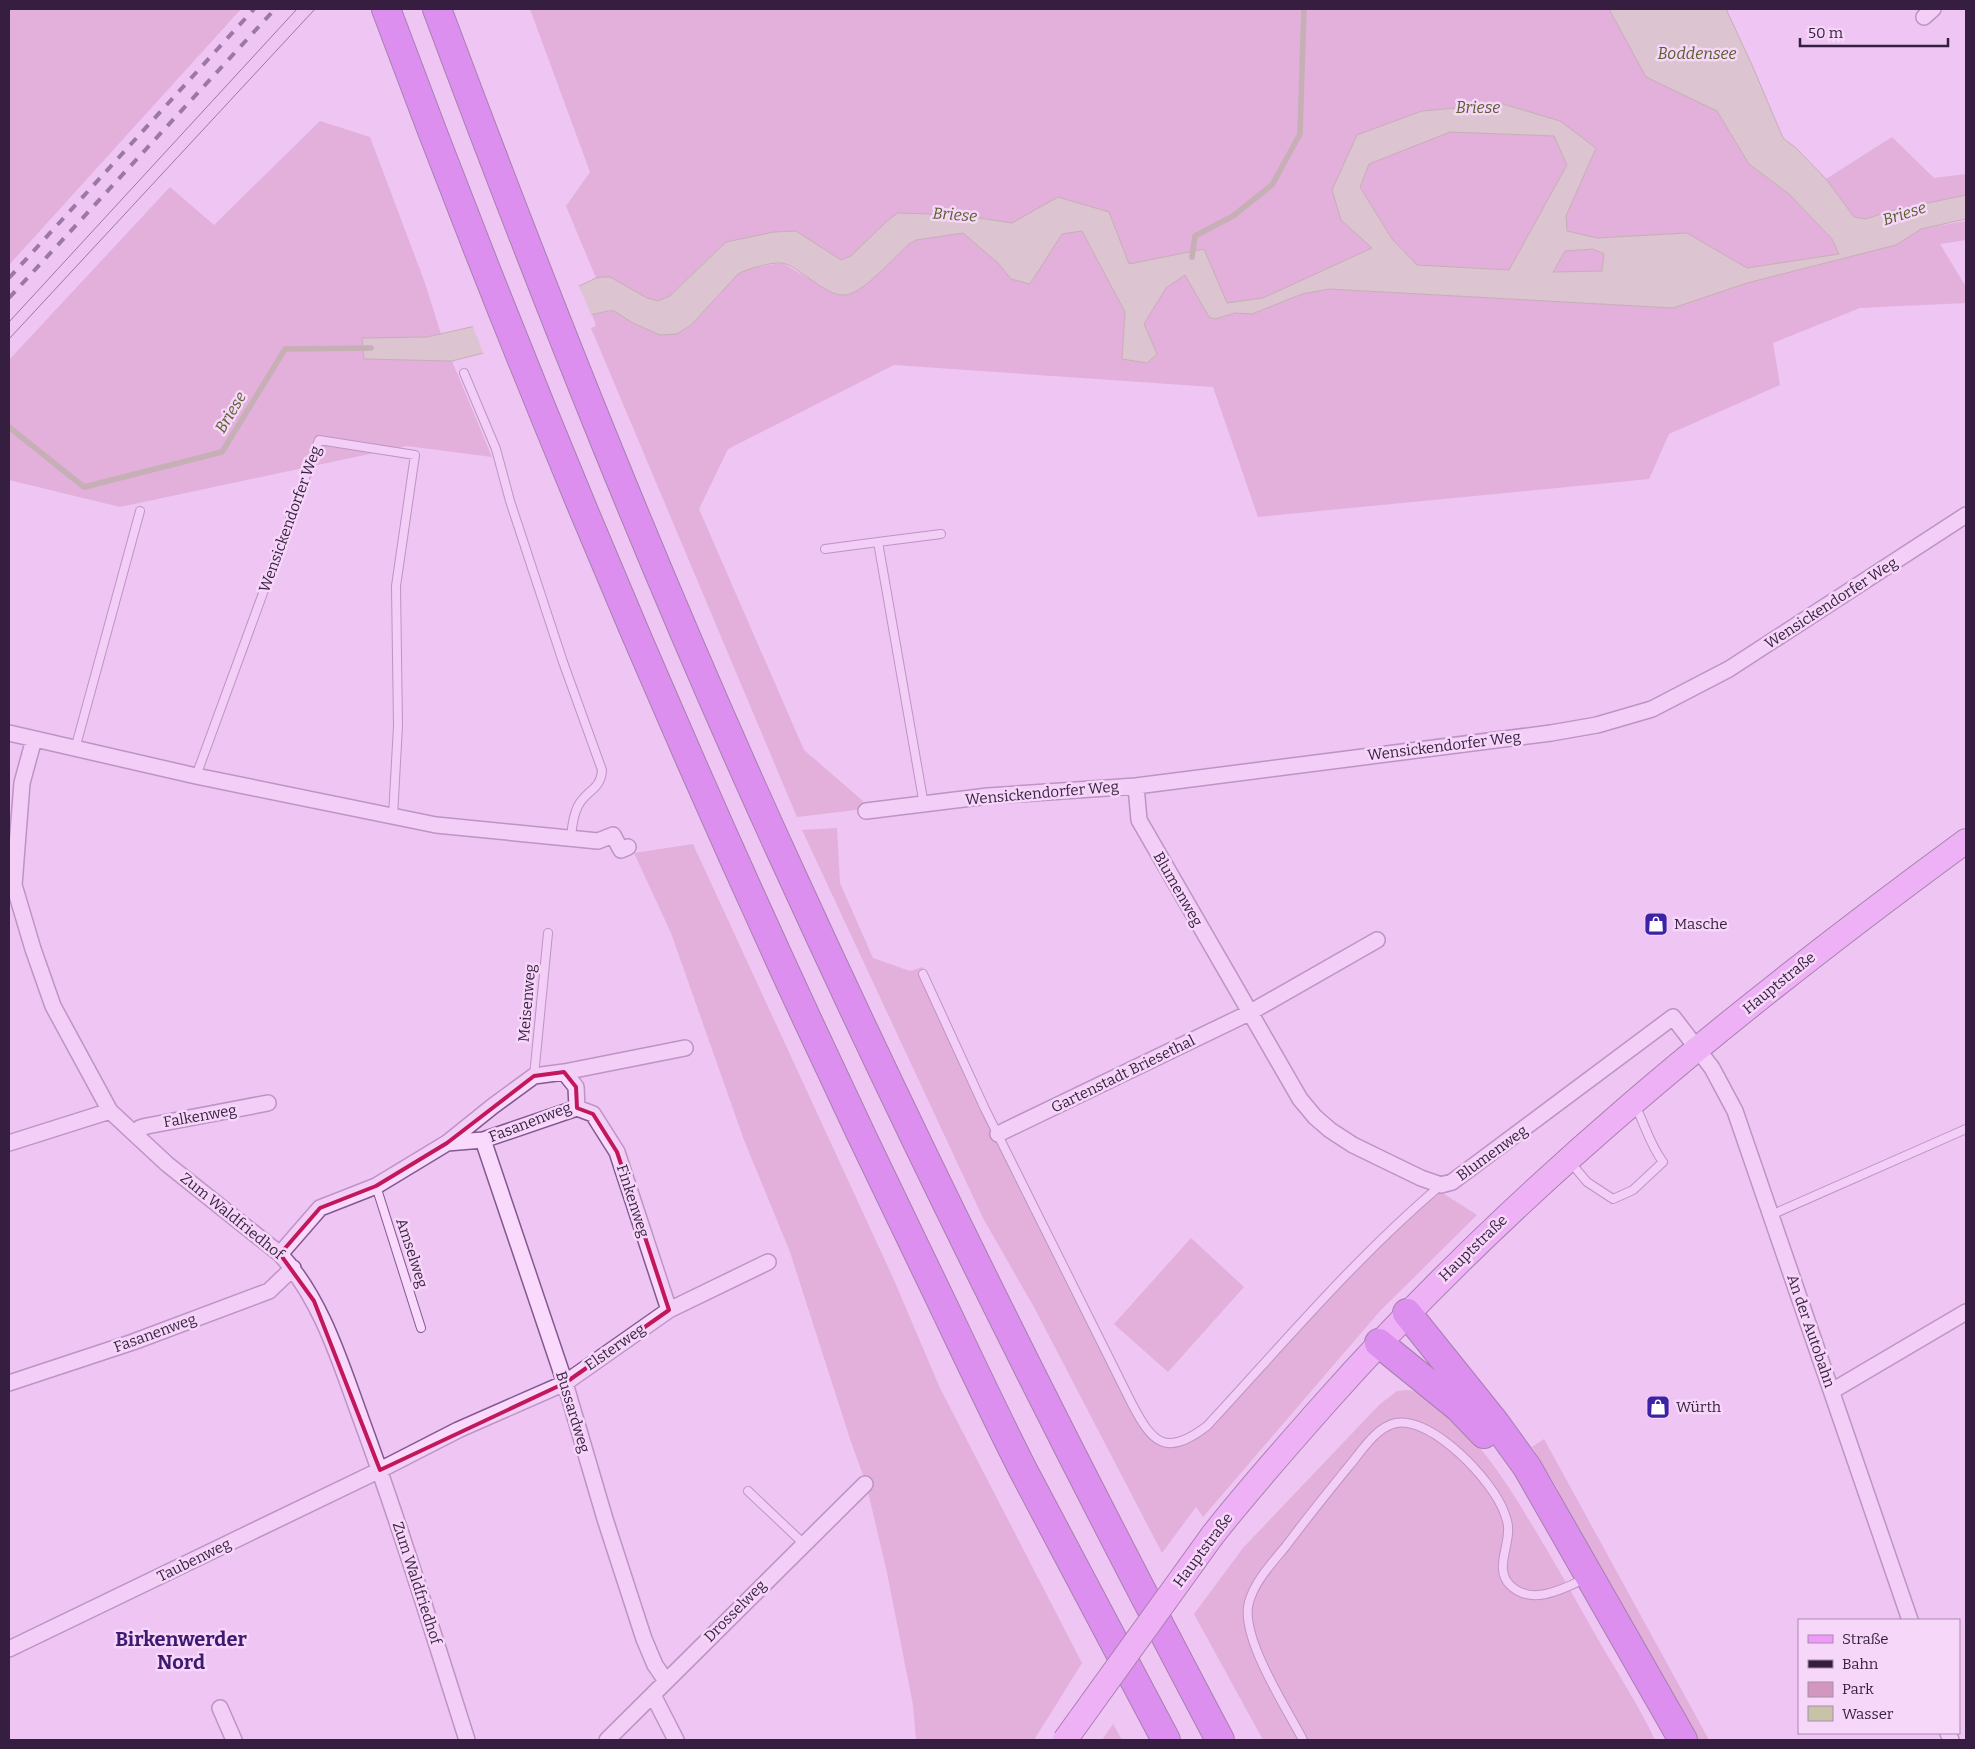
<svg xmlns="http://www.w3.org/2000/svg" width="1975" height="1749" viewBox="0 0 1975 1749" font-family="Bitter,serif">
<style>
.green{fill:#d297bf}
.water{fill:#c6c3a7;stroke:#95946c;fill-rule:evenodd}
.pier{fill:#eec5f3}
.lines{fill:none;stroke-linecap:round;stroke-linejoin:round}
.stream{stroke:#95946c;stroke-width:5.5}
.service-casing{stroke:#825990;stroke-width:10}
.minor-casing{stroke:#825990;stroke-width:18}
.primary-casing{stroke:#4e2d5e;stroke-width:26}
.motorway-casing{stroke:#4e2d5e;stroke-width:30}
.service{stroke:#f9dafc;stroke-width:8}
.minor{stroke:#f9dafc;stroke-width:15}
.primary{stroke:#ef9af8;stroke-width:24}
.motorway{stroke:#c54fe9;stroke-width:28}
.tram{stroke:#351e3f;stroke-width:1}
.rail{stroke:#351e3f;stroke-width:4;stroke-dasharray:9 9;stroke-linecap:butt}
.primary-bridge-casing{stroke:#4e2d5e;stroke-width:26;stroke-linecap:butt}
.primary-bridge{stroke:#ef9af8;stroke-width:24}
.marked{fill:none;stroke:#c2185b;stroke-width:4;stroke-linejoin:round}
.labels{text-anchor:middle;stroke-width:5;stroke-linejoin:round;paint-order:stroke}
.street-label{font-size:15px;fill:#351e3f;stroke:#f6d6f9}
.poi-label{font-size:15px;fill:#351e3f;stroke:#f6d6f9;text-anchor:start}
.water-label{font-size:16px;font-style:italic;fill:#58602c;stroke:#f6d6f9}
.district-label{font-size:20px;font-weight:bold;fill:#3d1970;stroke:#f6d6f9}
</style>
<rect width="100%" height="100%" fill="#eec5f3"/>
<path class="green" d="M 9,9 L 241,9 L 9,265 Z
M 530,9 L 1609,9 L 1646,77 L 1717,111 L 1749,164 L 1789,194 L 1832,239 L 1840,254 L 1746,268 L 1687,233 L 1597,238 L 1567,231 L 1566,216 L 1596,148 L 1560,121 L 1503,104 L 1422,111 L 1357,135 L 1341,220 L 1372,248 L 1263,298 L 1227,303 L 1204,249 L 1129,264 L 1109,212 L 1058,197 L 1012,223 L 960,215 L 887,221 L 851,257 L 841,260 L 826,252 L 726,242 L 670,296 L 658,301 L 647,298 L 610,277 L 596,278 L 566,206 L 590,172 Z
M 320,121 L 370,137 L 425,283 L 441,334 L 427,337 L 435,361 L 452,361 L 492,457 L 407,446 L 120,507 L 9,480 L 9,360 L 170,187 L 214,225 Z
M 1450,132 L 1554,136 L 1567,165 L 1510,270 L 1417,265 L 1392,239 L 1360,187 L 1369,164 Z
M 1892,137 L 1934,178 L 1966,174 L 1966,195 L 1890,211 L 1866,219 L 1854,217 L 1826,179 Z
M 1966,221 L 1966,240 L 1940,244 L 1966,287 L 1966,303 L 1860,308 L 1773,343 L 1780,385 L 1669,434 L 1649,479 L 1258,517 L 1213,387 L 894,365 L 728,449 L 699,509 L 804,750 L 863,801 L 864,809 L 797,817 L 591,328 L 596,326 L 592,314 L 614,311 L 691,325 L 738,274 L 746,269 L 782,263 L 839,295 L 850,294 L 909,244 L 916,240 L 963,233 L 998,263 L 1011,279 L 1030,284 L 1062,234 L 1082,231 L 1125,312 L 1122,359 L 1157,354 L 1144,324 L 1166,288 L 1185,275 L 1209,317 L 1215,319 L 1235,313 L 1252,314 L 1302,294 L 1329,289 L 1673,308 L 1747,283 L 1896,245 L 1921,229 Z
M 1593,249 L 1604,254 L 1602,271 L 1553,272 L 1565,251 Z
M 837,828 L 840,883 L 873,958 L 910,971 L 923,967 L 985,1106 L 1135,1402 C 1140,1411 1144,1423 1151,1430 C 1165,1446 1187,1435 1201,1426 L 1376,1239 L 1402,1214 L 1433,1187 L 1477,1215 L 1380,1311 L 1203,1517 L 1196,1507 L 1162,1553 L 1035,1309 L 983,1218 L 802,830 Z
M 693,844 L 894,1280 L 940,1388 L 1082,1663 L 1034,1740 L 916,1740 L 913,1705 L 887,1573 L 866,1483 L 851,1442 L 790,1252 L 744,1140 L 671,933 L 634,853 Z
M 1191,1238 L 1244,1287 L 1168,1372 L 1114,1324 Z
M 1408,1390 C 1422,1392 1430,1400 1440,1408 C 1478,1439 1504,1478 1529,1520 C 1554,1560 1576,1601 1599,1641 C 1618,1674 1639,1706 1655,1740 L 1263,1740 L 1194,1614 L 1243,1548 L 1379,1405 L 1397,1391 Z
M 1544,1439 L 1709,1740 L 1693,1740 L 1570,1520 L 1557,1488 L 1532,1447 Z
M 1113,1724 L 1122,1740 L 1102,1740 Z"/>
<path class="water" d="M 1609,9 L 1726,9 L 1752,65 L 1783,138 L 1796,148 L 1826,179 L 1854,217 L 1866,219 L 1890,211 L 1966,195 L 1966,219 L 1921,229 L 1896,245 L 1747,283 L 1673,308 L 1329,289 L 1302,294 L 1252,314 L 1235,313 L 1215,319 L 1209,317 L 1185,275 L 1166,288 L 1144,324 L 1157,354 L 1147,363 L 1122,359 L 1125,312 L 1082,231 L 1062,234 L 1030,284 L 1011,279 L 998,263 L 963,233 L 916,240 L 909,244 C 895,257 866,289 850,294 C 829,302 801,266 782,263 C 772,262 746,269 738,274 L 691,325 L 677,334 L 660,335 L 633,323 L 614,311 L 608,311 L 581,317 L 491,351 L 452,361 L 364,359 L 362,338 L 427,337 L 484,324 L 571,290 L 596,278 L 603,277 L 610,277 L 647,298 L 658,301 L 670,296 L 726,242 L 774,232 L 796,231 L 841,260 L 851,256 L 887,221 L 898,213 L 960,215 L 1012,223 L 1058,197 L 1109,212 L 1129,264 L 1204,249 L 1227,303 L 1263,298 L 1372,248 L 1341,220 L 1332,190 L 1357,135 L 1422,111 L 1503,104 L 1560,121 L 1596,148 L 1566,216 L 1567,231 L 1597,238 L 1687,233 L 1747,268 L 1839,254 L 1832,239 L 1789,194 L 1749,164 L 1717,111 L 1646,77 ZM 1450,132 L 1554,136 L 1567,165 L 1509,270 L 1417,265 L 1392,239 L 1360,187 L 1369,164 ZM 1593,249 L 1604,254 L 1602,271 L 1553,272 L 1565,251 Z"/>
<path class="pier" d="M 578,284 L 592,316 L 484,355 L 472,324 L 554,295 Z"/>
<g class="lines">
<path class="stream" d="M 1192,257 L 1195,236 L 1233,216 L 1272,185 L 1300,134 L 1304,9
M 9,427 L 84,487 L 222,452 L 285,349 L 371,348"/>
<g class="service-casing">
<path id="service" d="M 464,373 L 496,449 L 510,501 L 563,662 L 602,770 C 601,790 586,790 578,806 C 573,815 572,827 571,837
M 878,542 L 941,534
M 825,549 L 878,542 L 924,805
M 75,749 L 140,511
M 196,776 L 319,440 L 415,455 L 396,586 L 398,726 L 393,816
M 923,974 L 985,1109 L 1132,1404 C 1153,1444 1166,1457 1207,1426 C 1283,1344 1355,1258 1441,1185
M 534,1076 L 548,933
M 1571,1163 L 1587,1182 L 1613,1199 L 1633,1190 L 1663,1162 C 1650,1145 1645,1125 1635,1105
M 376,1186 L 421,1328
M 1771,1215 L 1966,1129
M 748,1491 L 803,1543
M 1303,1740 C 1287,1709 1239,1636 1249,1602 C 1255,1581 1272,1563 1286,1546 C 1306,1519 1328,1492 1349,1466 C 1361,1452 1376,1427 1396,1423 C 1432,1416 1493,1481 1504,1512 C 1506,1517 1508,1522 1508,1527 C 1510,1546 1494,1569 1510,1585 C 1530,1605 1559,1591 1580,1581"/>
</g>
<g class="minor-casing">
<path id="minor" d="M 1924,17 L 1933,9
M 9,733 L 196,776 L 436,825 L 598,841 L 613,835 L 621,850 L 628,847
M 34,739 L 22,783 L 14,885 L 33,949 L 53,1006 L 110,1111 L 167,1164 L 280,1254 C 322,1300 340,1362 361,1419 C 400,1525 433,1633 467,1740
M 1136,786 L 1139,820 L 1300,1099 L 1315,1117 L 1330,1130 L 1353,1145 L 1421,1178 L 1441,1185 L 1452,1182 L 1673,1017 L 1712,1068 L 1735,1111 L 1910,1620
M 866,811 L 988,796 L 1136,786 L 1551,733 L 1597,725 L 1652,709 L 1729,669 L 1966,515
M 564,1072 L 685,1048
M 577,1108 L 593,1114 L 617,1152 L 669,1310
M 135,1134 L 140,1128 L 147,1126 L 268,1103
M 998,1134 L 1249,1013 L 1377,940
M 483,1140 L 565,1383 L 605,1519 L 644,1639 L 655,1665 L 666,1681
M 9,1143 L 110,1111
M 280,1254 L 320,1208 L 376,1186 L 447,1143 L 483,1140 L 577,1108 L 576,1087 L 564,1072 L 534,1076 L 493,1106 L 447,1143
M 9,1383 L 133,1342 L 269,1291 L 293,1268
M 1832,1391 L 1966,1312
M 9,1649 L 380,1470 L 458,1430 L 565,1383 L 669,1310 L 768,1262
M 653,1695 L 676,1740
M 220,1708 L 234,1740
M 1948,1733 L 1951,1740
M 607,1740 L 865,1484"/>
</g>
<g class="primary-casing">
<path id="primary" d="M 1212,1536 C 1248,1490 1287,1446 1326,1402 C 1515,1189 1737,1009 1966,841"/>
</g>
<g class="motorway-casing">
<path id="motorway" d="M 386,9 C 544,433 721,848 919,1255 C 954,1327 987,1399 1023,1470 C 1070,1560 1118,1650 1166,1740
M 437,9 C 545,298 659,586 788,867 C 923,1163 1068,1453 1220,1740
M 1407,1313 L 1496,1424 L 1527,1467 L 1683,1740
M 1379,1343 L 1459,1408 L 1484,1434"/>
</g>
<use href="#service" class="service"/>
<use href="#minor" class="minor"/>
<use href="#primary" class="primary"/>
<use href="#motorway" class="motorway"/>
<path class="tram" d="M 9,322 L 297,9
M 9,339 L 315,9"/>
<path class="rail" d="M 9,278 L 254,9
M 9,298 L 275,9"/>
<g class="primary-bridge-casing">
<path id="primary-bridge" d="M 1065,1740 L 1212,1536"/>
</g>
<use href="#primary-bridge" class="primary-bridge"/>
</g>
<path d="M0 0H1975V1749H0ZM 564,1072 L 576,1087 L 577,1108 L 593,1114 L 617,1152 L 669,1310 L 565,1383 L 380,1470 L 314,1301 L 280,1254 L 320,1208 L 376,1186 L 447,1143 L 534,1076 Z" fill="#eec5f3" fill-opacity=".55" fill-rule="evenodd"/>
<path class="marked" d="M 564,1072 L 576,1087 L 577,1108 L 593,1114 L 617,1152 L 669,1310 L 565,1383 L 380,1470 L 314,1301 L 280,1254 L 320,1208 L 376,1186 L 447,1143 L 534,1076 Z"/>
<defs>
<g id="shop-square" transform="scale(1.25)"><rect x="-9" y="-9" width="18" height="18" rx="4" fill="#3d22a5" stroke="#f6d6f9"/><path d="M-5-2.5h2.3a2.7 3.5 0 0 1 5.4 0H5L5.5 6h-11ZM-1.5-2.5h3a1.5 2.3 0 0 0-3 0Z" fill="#fff"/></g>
</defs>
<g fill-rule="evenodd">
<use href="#shop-square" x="1656" y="924"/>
<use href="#shop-square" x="1658" y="1407"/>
</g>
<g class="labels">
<g class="street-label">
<text transform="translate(290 519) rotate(-70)" y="5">Wensickendorfer Weg</text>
<text transform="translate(1831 603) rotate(-33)" y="5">Wensickendorfer Weg</text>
<text transform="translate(1444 746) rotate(-7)" y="5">Wensickendorfer Weg</text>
<text transform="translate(1042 793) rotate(-5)" y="5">Wensickendorfer Weg</text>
<text transform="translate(1178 889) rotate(60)" y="5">Blumenweg</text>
<text transform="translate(1779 983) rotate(-39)" y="5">Hauptstraße</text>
<text transform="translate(527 1003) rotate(-85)" y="5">Meisenweg</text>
<text transform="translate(1123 1074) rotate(-26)" y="5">Gartenstadt Briesethal</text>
<text transform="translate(200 1116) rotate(-10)" y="5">Falkenweg</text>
<text transform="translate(530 1122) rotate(-21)" y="5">Fasanenweg</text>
<text transform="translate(1492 1153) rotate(-36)" y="5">Blumenweg</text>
<text transform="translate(633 1201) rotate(72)" y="5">Finkenweg</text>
<text transform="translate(232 1216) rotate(39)" y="5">Zum Waldfriedhof</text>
<text transform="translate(1473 1248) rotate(-44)" y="5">Hauptstraße</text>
<text transform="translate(412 1253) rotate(72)" y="5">Amselweg</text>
<text transform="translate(1811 1331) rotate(71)" y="5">An der Autobahn</text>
<text transform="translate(155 1333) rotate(-20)" y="5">Fasanenweg</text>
<text transform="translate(615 1347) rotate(-35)" y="5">Elsterweg</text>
<text transform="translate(573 1412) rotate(73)" y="5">Bussardweg</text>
<text transform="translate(1203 1550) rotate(-53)" y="5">Hauptstraße</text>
<text transform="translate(194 1560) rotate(-26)" y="5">Taubenweg</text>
<text transform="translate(417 1583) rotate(72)" y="5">Zum Waldfriedhof</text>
<text transform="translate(735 1611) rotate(-45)" y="5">Drosselweg</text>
</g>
<g class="poi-label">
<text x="1674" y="929">Masche</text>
<text x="1676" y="1412">Würth</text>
</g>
<g class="water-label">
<text x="1697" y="59">Boddensee</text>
<text x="1478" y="113">Briese</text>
<text transform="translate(1904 213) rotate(-18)" y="6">Briese</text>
<text transform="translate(955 214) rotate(4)" y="6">Briese</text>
<text transform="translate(230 412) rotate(-59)" y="6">Briese</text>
</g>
<g class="district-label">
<text x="181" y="1646">Birkenwerder<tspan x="181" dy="23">Nord</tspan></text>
</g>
</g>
<rect width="1975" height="1749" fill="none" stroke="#351e3f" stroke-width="20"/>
<rect x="1798" y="1619" width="162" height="115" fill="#f6d6f9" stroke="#a98caf"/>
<rect x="1808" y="1635" width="25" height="8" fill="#ef9af8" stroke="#a98caf"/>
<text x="1842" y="1644" font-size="15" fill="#351e3f">Straße</text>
<rect x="1808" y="1660" width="25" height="8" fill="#351e3f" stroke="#a98caf"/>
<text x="1842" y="1669" font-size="15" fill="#351e3f">Bahn</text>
<rect x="1808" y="1682" width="25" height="15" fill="#d297bf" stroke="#a98caf"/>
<text x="1842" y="1694" font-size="15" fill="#351e3f">Park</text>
<rect x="1808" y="1706" width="25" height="15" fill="#c6c3a7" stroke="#a98caf"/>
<text x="1842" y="1719" font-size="15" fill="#351e3f">Wasser</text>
<path d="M1800 38v8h148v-8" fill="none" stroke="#351e3f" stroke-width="2.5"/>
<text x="1808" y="38" font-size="15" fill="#351e3f" stroke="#f6d6f9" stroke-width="4" paint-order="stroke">50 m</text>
</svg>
